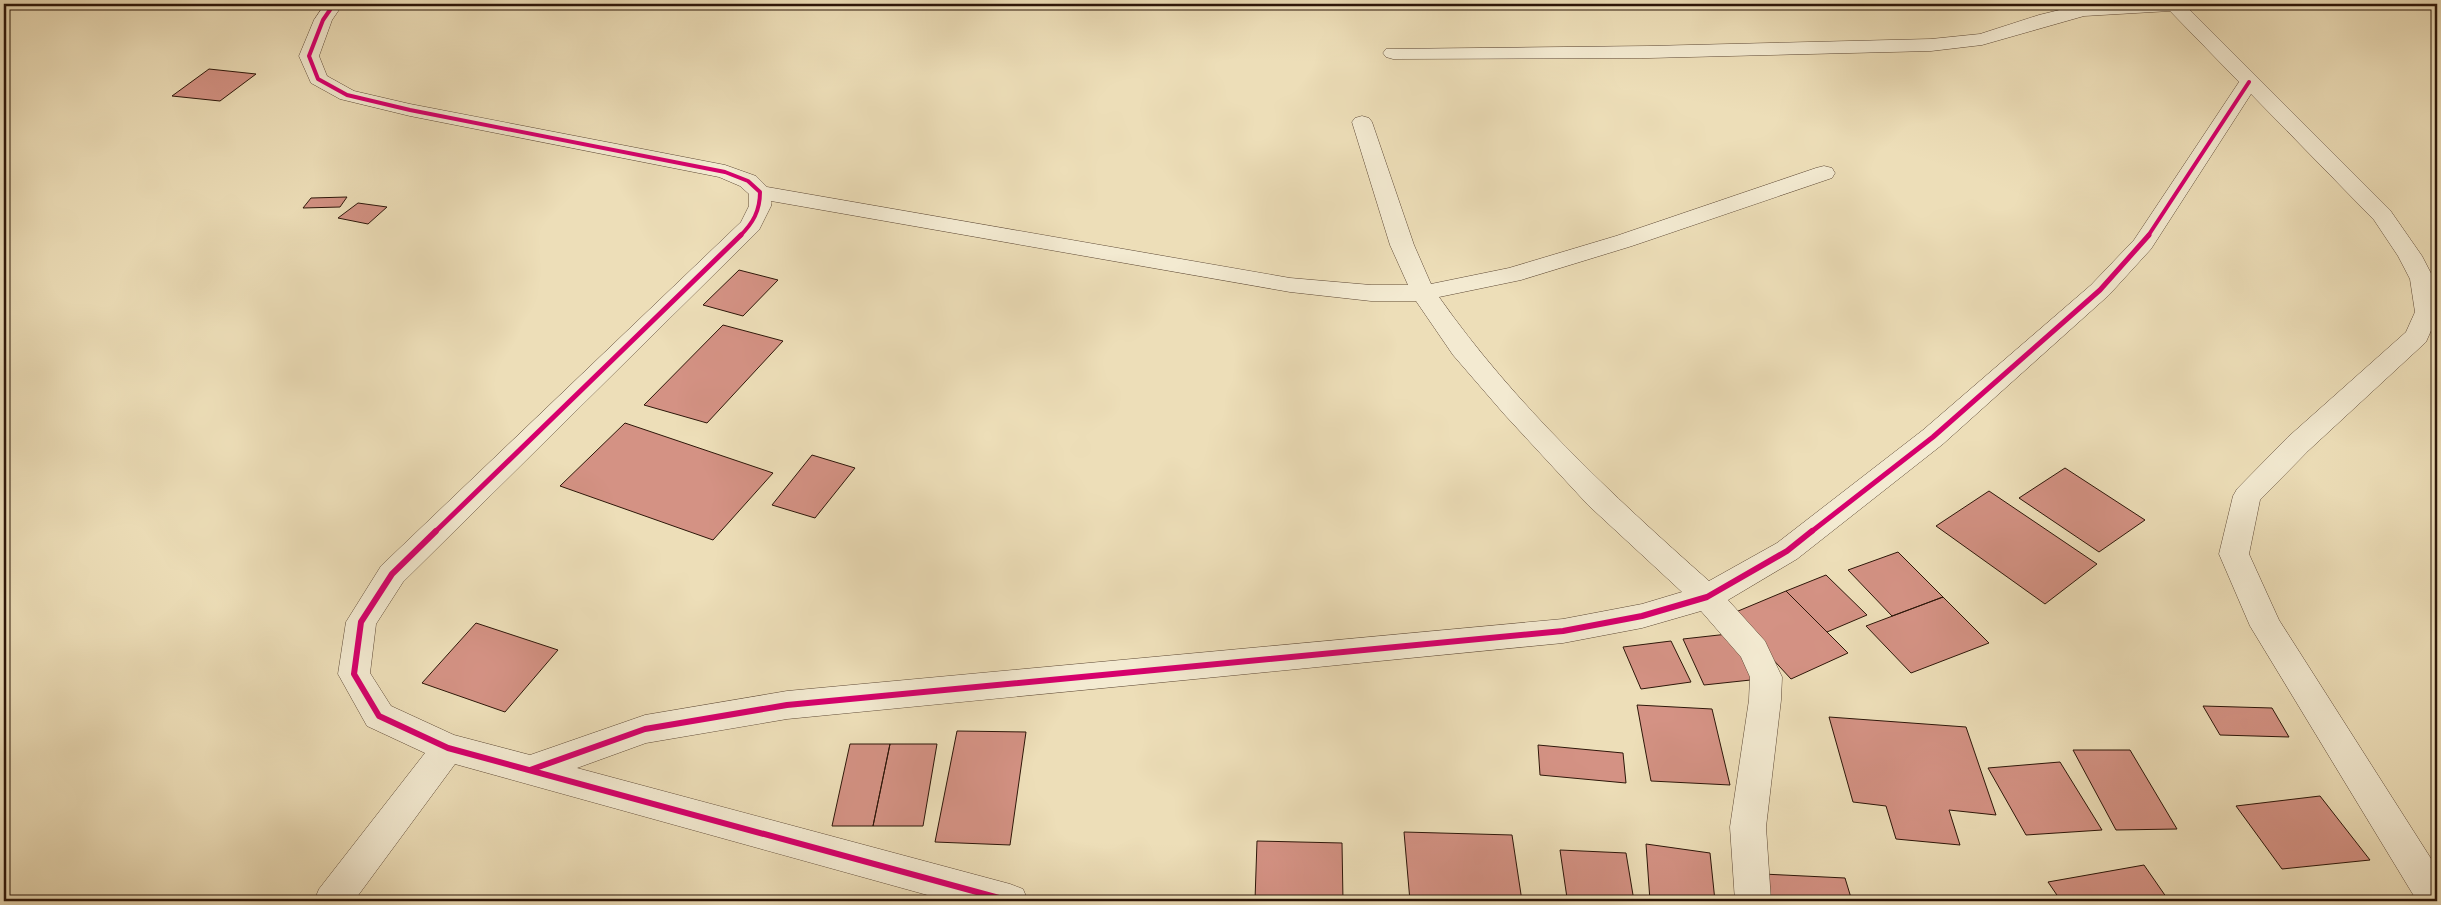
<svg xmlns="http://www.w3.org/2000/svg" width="2441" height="905" viewBox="0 0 2441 905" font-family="'Gentium Book Plus',serif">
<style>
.building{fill:#d49284;stroke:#2d1609}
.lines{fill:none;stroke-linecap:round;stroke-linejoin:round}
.minor-casing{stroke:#5d4835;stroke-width:1}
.minor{fill:#f3ead1;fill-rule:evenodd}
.cycleway-far2-casing{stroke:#f3ead1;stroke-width:6}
.cycleway-far1-casing{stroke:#f3ead1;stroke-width:8}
.cycleway-casing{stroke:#f3ead1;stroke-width:9}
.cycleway-far2{stroke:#d6006c;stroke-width:4}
.cycleway-far1{stroke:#d6006c;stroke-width:5}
.cycleway{stroke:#d6006c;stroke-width:6}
</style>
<rect width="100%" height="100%" fill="#eddeb8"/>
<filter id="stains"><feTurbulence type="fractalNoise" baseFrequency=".004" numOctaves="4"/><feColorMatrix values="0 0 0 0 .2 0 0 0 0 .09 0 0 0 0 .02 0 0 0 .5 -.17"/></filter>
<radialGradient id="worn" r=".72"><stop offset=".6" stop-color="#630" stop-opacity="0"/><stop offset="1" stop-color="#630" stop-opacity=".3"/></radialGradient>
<path class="building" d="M 209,69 L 256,74 L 220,101 L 172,96 Z
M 347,197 L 340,207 L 303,208 L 311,198 Z
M 358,203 L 387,207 L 368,224 L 338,218 Z
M 739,270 L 778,280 L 743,316 L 703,305 Z
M 723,325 L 783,341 L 707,423 L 644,405 Z
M 625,423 L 773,473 L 713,540 L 560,486 Z
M 812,455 L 855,468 L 815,518 L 772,505 Z
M 2065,468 L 2145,520 L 2099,552 L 2019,498 Z
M 1989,491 L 2097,564 L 2045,604 L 1936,526 Z
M 1898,552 L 1943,597 L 1892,616 L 1848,570 Z
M 1826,575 L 1867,615 L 1827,632 L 1786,591 Z
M 1786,591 L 1848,653 L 1791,679 L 1731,614 Z
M 1943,597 L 1989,643 L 1911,673 L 1866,626 Z
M 476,623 L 558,650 L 505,712 L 422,683 Z
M 1737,633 L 1760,679 L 1704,685 L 1683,639 Z
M 1671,641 L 1691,682 L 1641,689 L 1623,647 Z
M 1637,705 L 1712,709 L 1730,785 L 1651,781 Z
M 2203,706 L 2272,708 L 2289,737 L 2220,735 Z
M 1829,717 L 1966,727 L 1996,815 L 1949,810 L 1960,845 L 1896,839 L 1886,806 L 1853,802 Z
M 957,731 L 1026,732 L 1010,845 L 935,842 Z
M 850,744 L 890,744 L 873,826 L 832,826 Z
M 890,744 L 937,744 L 923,826 L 873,826 Z
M 1538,745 L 1623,753 L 1626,783 L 1540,775 Z
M 2073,750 L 2130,750 L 2177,829 L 2116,830 Z
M 2060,762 L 2102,830 L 2026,835 L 1988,768 Z
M 2320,796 L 2370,860 L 2282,869 L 2236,806 Z
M 1404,832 L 1512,835 L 1522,901 L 1410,901 Z
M 1257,841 L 1342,843 L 1343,901 L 1255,900 Z
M 1646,844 L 1710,853 L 1715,901 L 1650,901 Z
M 1560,850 L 1626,853 L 1634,901 L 1567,898 Z
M 2144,865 L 2169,901 L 2061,901 L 2048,882 Z
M 1763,874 L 1845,878 L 1852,901 L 1770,901 Z"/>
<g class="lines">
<g class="minor-casing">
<path id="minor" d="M 325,4 L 343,4 L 332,20 L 319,56 L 327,76 L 354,91 L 410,104 L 725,165 L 756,176 L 767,187 L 1290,278 L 1371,285 L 1408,285 L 1390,245 L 1352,122 L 1355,118 L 1362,116 L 1369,118 L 1372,122 L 1414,245 L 1431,284 L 1509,268 L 1616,236 L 1816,168 L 1824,166 L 1832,168 L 1835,173 L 1832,178 L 1632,246 L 1521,280 L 1439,297 C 1515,405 1611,494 1709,581 L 1777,543 L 1923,430 L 2091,285 L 2134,240 L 2239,82 L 2170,11 L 2084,16 L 1982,45 L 1931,51 L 1649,58 L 1393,59 L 1386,57 L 1383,53 L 1386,49 L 1649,46 L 1931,39 L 1980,34 L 2039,15 L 2084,4 L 2184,4 L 2390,210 L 2422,256 L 2434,279 L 2437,317 L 2426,342 L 2308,451 L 2260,500 L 2249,554 L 2279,620 L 2437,868 L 2437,901 L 2417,901 L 2250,626 L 2219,554 L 2233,496 L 2237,489 L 2288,437 L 2406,332 L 2415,312 L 2410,279 L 2398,256 L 2374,220 L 2251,94 L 2151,249 L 2109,295 L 1943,444 L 1797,559 L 1728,600 L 1765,641 L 1782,677 L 1781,700 L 1766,827 L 1771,901 L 1735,901 L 1730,827 L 1749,700 L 1750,677 L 1741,657 L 1701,611 L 1642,628 L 1563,643 L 787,719 L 646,743 L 577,768 L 1010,884 L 1023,889 L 1028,901 L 949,901 L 455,764 L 354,901 L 314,901 L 319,889 L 425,753 L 367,726 L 338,674 L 346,622 L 381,566 L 741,222 L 749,206 L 749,194 L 740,186 L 719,177 L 410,116 L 340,99 L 311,83 L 299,56 L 314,20 ZM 771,201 L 1290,292 L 1371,301 L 1416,301 L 1453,355 L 1504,414 L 1588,505 L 1682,592 L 1642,604 L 1563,619 L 787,691 L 645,715 L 530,755 L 454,735 L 391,706 L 370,673 L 376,624 L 403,582 L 759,230 L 771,206 Z"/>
</g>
<use href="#minor" class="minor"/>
<g class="cycleway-far2-casing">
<path id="cycleway-far2" d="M 334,4 L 323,20 L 309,56 L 318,79 L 347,95 L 410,110 L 725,172 L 748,181 L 760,192 C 760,211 753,223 740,236
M 2148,236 L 2249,82"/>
</g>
<g class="cycleway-far1-casing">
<path id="cycleway-far1" d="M 435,532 L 741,235
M 1811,532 L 1933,437 L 2100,290 L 2149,235"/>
</g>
<g class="cycleway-casing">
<path id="cycleway" d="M 436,531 L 392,574 L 361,622 L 354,674 L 379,716 L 448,748 L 1010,901
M 530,770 L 645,729 L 787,705 L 1563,631 L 1642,616 L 1707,597 L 1787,551 L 1812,531"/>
</g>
<use href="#cycleway-far2" class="cycleway-far2"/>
<use href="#cycleway-far1" class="cycleway-far1"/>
<use href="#cycleway" class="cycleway"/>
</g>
<rect width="2441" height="905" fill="none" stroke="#eddeb8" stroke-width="20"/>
<rect x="5" y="5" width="2431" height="895" fill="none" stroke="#2d1609" stroke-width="2.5"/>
<rect x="10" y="10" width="2421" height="885" fill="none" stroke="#2d1609"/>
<rect width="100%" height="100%" filter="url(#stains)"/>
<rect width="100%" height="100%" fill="url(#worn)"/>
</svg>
